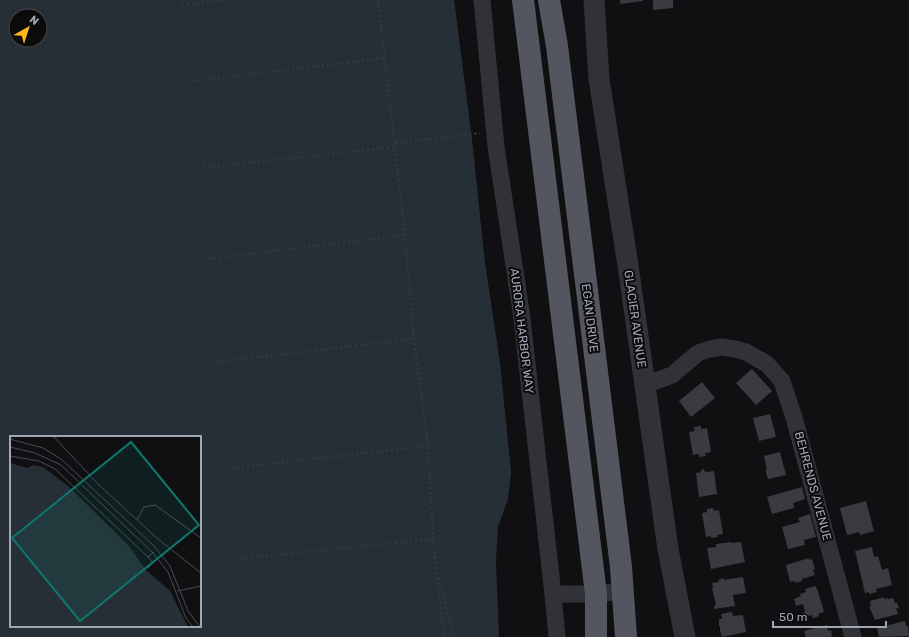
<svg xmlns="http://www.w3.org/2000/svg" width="909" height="637" viewBox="0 0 909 637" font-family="Rubik,sans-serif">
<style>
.water{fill:#262e36;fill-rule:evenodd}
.building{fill:#3a3b40}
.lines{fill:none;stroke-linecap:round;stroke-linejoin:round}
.path{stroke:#37383e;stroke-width:2.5;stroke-dasharray:2 3;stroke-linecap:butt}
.minor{stroke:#313237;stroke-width:17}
.tertiary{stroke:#313237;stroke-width:21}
.trunk{stroke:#54565f;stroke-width:22}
.labels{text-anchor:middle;stroke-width:4;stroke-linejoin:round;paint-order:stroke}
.street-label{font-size:12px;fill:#a0a6b4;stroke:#0b0b0c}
.inset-road{fill:none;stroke:#4a4c53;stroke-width:1}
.view{fill:#0f766e;fill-opacity:0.15;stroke:#0f766e;stroke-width:2}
.inset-edge{fill:none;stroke:#a0a6b4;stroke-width:2}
</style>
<rect width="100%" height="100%" fill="#101012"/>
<path class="water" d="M 0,0 L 454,0 L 472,139 L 485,263 L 500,363 L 511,472 L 508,499 L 498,527 L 496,561 L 499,637 L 0,637 ZM 16,16 L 40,16 L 40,40 L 16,40 ZM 11,437 L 200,437 L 200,626 L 11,626 Z"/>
<path class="building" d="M 620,0 L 643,0 L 643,1 L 620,4 Z
M 653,0 L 673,0 L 673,8 L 653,10 Z
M 752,369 L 772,391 L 756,405 L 736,383 Z
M 702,382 L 715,398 L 691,417 L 679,401 Z
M 770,414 L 776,437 L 759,441 L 753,418 Z
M 701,426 L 701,429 L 707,428 L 711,452 L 705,453 L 706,456 L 699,457 L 699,454 L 693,455 L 689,432 L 695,431 L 694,427 Z
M 780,452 L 786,475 L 768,479 L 765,470 L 767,470 L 764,456 Z
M 704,469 L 705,472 L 714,471 L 717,494 L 699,497 L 696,473 L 701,472 L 701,470 Z
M 802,487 L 805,499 L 793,503 L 794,508 L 772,514 L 767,497 Z
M 866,501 L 874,531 L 860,535 L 859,532 L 847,535 L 840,508 Z
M 713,508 L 714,511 L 719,510 L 723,534 L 717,535 L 718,537 L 711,538 L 711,536 L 706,537 L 702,513 L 707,512 L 707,509 Z
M 810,514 L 816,537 L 804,540 L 805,545 L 788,549 L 782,527 L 800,522 L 798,518 Z
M 731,542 L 731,543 L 741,542 L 745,562 L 711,569 L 707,548 L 716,547 L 716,544 Z
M 872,547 L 874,557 L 878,556 L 882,570 L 888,568 L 892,585 L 876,589 L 877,592 L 869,594 L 869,592 L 865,593 L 855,551 Z
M 809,558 L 809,560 L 812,559 L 815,569 L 813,570 L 815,575 L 802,579 L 802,581 L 795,583 L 795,581 L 790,582 L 786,565 Z
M 743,577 L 746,593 L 733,595 L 735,606 L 714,609 L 714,606 L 716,605 L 712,588 L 713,588 L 712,583 L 719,582 L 718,580 L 724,578 L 724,580 Z
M 816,586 L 816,589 L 817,588 L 824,612 L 818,614 L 819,616 L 813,618 L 812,615 L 804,617 L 803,613 L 805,612 L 803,604 L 796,606 L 794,599 L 801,596 L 800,594 L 806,592 L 805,589 Z
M 884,597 L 884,599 L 888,598 L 888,599 L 893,598 L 895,603 L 897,603 L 899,608 L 896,608 L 898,614 L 875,620 L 869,606 L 871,606 L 870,601 Z
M 732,612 L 733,616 L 743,615 L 746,632 L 722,637 L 720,631 L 720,627 L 719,626 L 719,619 L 722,619 L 721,614 Z
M 905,621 L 906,626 L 908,626 L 909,636 L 879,637 L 877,628 Z
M 827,625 L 828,631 L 831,630 L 832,636 L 830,637 L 806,637 L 804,631 Z"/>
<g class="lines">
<path class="path" d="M 378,0 L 405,235 L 414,339 L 428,446 L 433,539 L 444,637
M 182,5 L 225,0
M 193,81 L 385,58
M 395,143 L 480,133
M 198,168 L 395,147
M 209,259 L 405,235
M 216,362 L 414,339
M 232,468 L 428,446
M 236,559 L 433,539
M 439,578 L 454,637"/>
<path class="minor" d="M 482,0 L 496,147 L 521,311 L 553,594 L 596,594 L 623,591
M 645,385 L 672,375 L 698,353 L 710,349 L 722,347 L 735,349 L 746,352 L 767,364 L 782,381 L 795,421 L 853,637
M 553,594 L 557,637"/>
<path class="tertiary" d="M 594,0 L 599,79 L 629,272 L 668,549 L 685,637"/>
<path class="trunk" d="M 523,0 L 596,594 L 596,637
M 549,0 L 557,46 L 621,567 L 626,637"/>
</g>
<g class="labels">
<g class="street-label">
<text transform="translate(590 318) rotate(83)" y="4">EGAN DRIVE</text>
<text transform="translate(635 319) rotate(82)" y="4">GLACIER AVENUE</text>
<text transform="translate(522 331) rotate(83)" y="4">AURORA HARBOR WAY</text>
<text transform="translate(813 486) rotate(75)" y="4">BEHRENDS AVENUE</text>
</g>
</g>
<g transform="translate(10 436)">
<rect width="191" height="191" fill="#101012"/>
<path d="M 0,27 L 18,32 L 23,29 L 33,31 L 58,50 L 119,110 L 136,134 L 160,155 L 178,191 L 0,191 Z" fill="#262e36"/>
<path class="inset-road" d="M 43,0 L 89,49 L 148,103 L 191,137M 0,3 L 33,12 L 51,23 L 144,110 L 160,130 L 178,175 L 190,191M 0,11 L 25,17 L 51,29 L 143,117 L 158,136 L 176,182 L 183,191M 0,20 L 29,25 L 45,33 L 138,121 L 144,116M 127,84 L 134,71 L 145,69 L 191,102M 138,121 L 143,127 L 138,132M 167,155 L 191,150"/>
<path class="view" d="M 121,6 L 189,89 L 70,185 L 2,102 Z"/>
<rect width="191" height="191" class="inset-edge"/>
</g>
<g transform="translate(28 28) rotate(39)"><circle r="19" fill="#0b0b0c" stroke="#47494f"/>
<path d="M0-3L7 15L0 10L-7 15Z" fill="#ffb41a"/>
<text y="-6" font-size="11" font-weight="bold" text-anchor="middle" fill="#a0a6b4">N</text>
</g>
<path d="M773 621v6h113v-6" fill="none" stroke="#a0a6b4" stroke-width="2"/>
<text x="779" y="621" font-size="12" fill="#a0a6b4" stroke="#0b0b0c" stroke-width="3" paint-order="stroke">50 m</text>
</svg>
